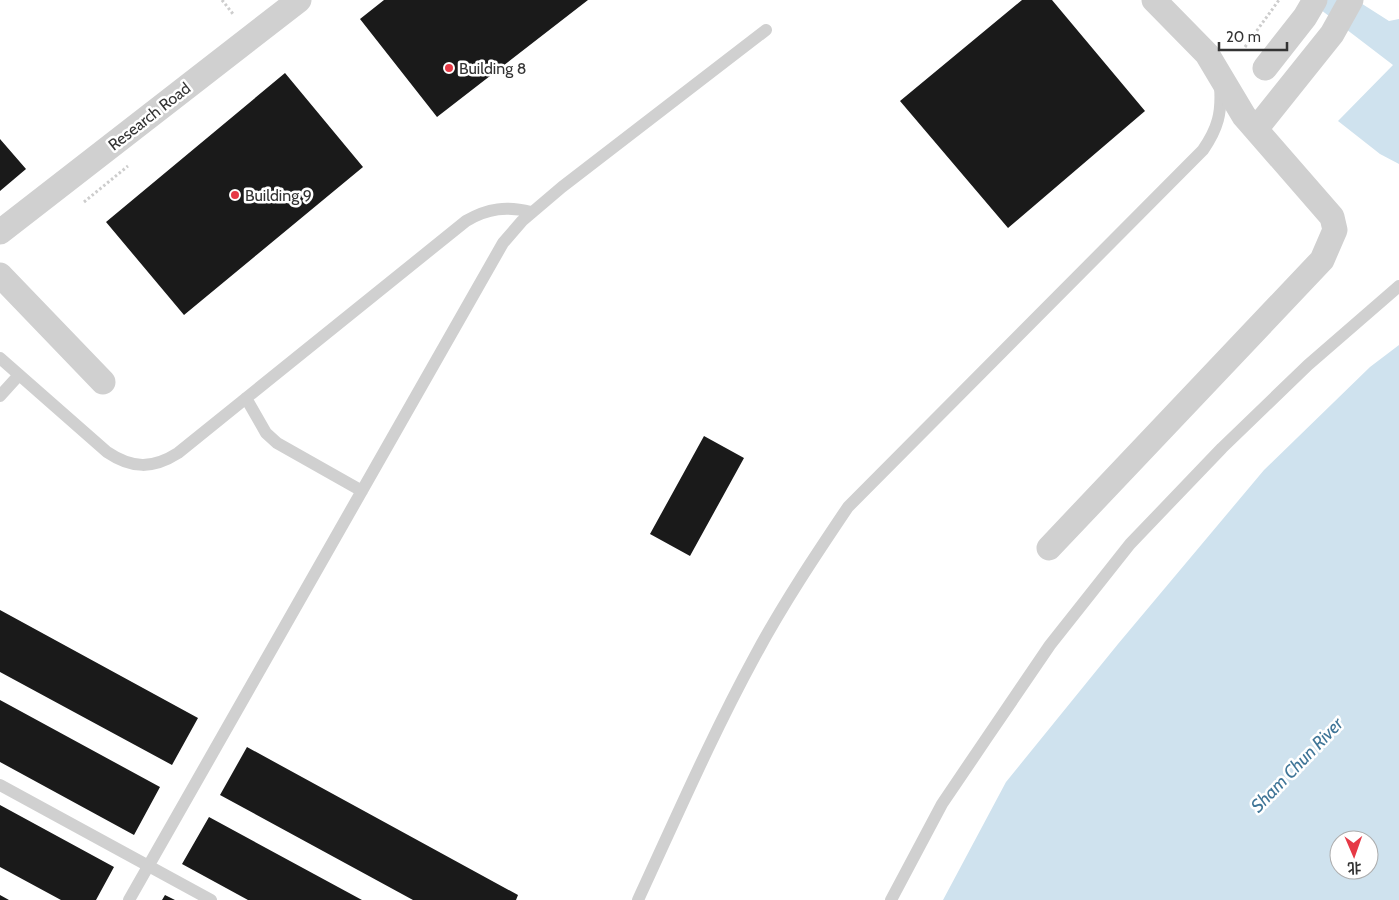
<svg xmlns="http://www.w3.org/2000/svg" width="1399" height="900" viewBox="0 0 1399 900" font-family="Cabin,'Noto Sans SC',sans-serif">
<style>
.water{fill:#cfe2ee;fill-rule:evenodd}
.building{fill:#1a1a1a}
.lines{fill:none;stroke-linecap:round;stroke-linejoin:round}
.path{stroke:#cdcdcd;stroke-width:3;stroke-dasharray:2.5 2.5;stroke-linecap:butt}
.lane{stroke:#d0d0d0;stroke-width:12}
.street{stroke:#d0d0d0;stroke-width:25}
.poi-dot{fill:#e63946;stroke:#fff;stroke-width:2}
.labels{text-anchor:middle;stroke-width:5;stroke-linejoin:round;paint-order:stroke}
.poi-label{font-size:16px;fill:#333;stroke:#fff;text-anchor:start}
.street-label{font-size:16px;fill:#333;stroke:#fff}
.water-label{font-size:18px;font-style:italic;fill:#3f7597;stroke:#fff}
</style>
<rect width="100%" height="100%" fill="#fff"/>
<path class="water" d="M 1308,0 L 1356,0 L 1389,21 L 1399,19 L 1399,164 L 1380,154 L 1338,121 L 1393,65 Z
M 1399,345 L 1399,900 L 943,900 L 1006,782 L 1118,644 L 1264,470 L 1370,367 ZM 1339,840 L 1369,840 L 1369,870 L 1339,870 Z"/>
<path class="building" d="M 384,0 L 588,0 L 437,117 L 360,19 Z
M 1022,0 L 1052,0 L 1145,111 L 1008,228 L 900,101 Z
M 285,73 L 363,167 L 184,315 L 106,222 Z
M 0,139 L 26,169 L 0,191 Z
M 704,436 L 744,458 L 690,556 L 650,534 Z
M 0,610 L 198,718 L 172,765 L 0,672 Z
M 0,700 L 160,787 L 134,835 L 0,762 Z
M 247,747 L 518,895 L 516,900 L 413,900 L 220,795 Z
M 0,805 L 114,867 L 96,900 L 61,900 L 0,867 Z
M 209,817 L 362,900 L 248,900 L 182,864 Z
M 0,895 L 9,900 L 0,900 Z
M 165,895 L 175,900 L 162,900 Z"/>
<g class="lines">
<path class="path" d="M 222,0 L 233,14
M 1245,47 L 1279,0
M 84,202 L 128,166"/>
<path class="lane" d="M 0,358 L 107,452 C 132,469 153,469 178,453 L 466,221 C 488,208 507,206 531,212
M 0,396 L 19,375
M 246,398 L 266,433 L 277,443 L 362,491
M 0,785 L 211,900
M 129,900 L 503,243 L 522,221 L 562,187 L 766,30
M 638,900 C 676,818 712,735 755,656 C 783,604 815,556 848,507 L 1203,150 C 1218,128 1222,113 1220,86
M 891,900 L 942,804 L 986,739 L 1050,645 L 1130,544 L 1222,448 L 1308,365 L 1399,286"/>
<path class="street" d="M 1265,68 L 1305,17 L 1315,0
M 1256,129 L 1332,34 L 1351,0
M 0,232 L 299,0
M 0,275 L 103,382
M 1049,548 L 1322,260 L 1335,230 L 1332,217 L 1244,116 L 1207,54 L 1154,0"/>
</g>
<g class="poi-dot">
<circle cx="449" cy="68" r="5"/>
<circle cx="235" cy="195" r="5"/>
</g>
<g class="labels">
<g class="poi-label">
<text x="459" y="74">Building 8</text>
<text x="245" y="201">Building 9</text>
</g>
<g class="street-label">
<text transform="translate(149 116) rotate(-38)" y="6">Research Road</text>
</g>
<g class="water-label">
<text transform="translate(1297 765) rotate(-46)" y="6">Sham Chun River</text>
</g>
</g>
<g transform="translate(1354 855) rotate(178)"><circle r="24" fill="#ffffff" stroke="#adadad"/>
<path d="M0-4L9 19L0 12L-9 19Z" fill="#e63946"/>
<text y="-8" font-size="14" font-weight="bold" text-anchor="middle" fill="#333333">北</text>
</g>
<path d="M1219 42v8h68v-8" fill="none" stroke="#333333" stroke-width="2.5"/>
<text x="1226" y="42" font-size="15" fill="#333333" stroke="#ffffff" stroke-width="4" paint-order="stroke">20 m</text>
</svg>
